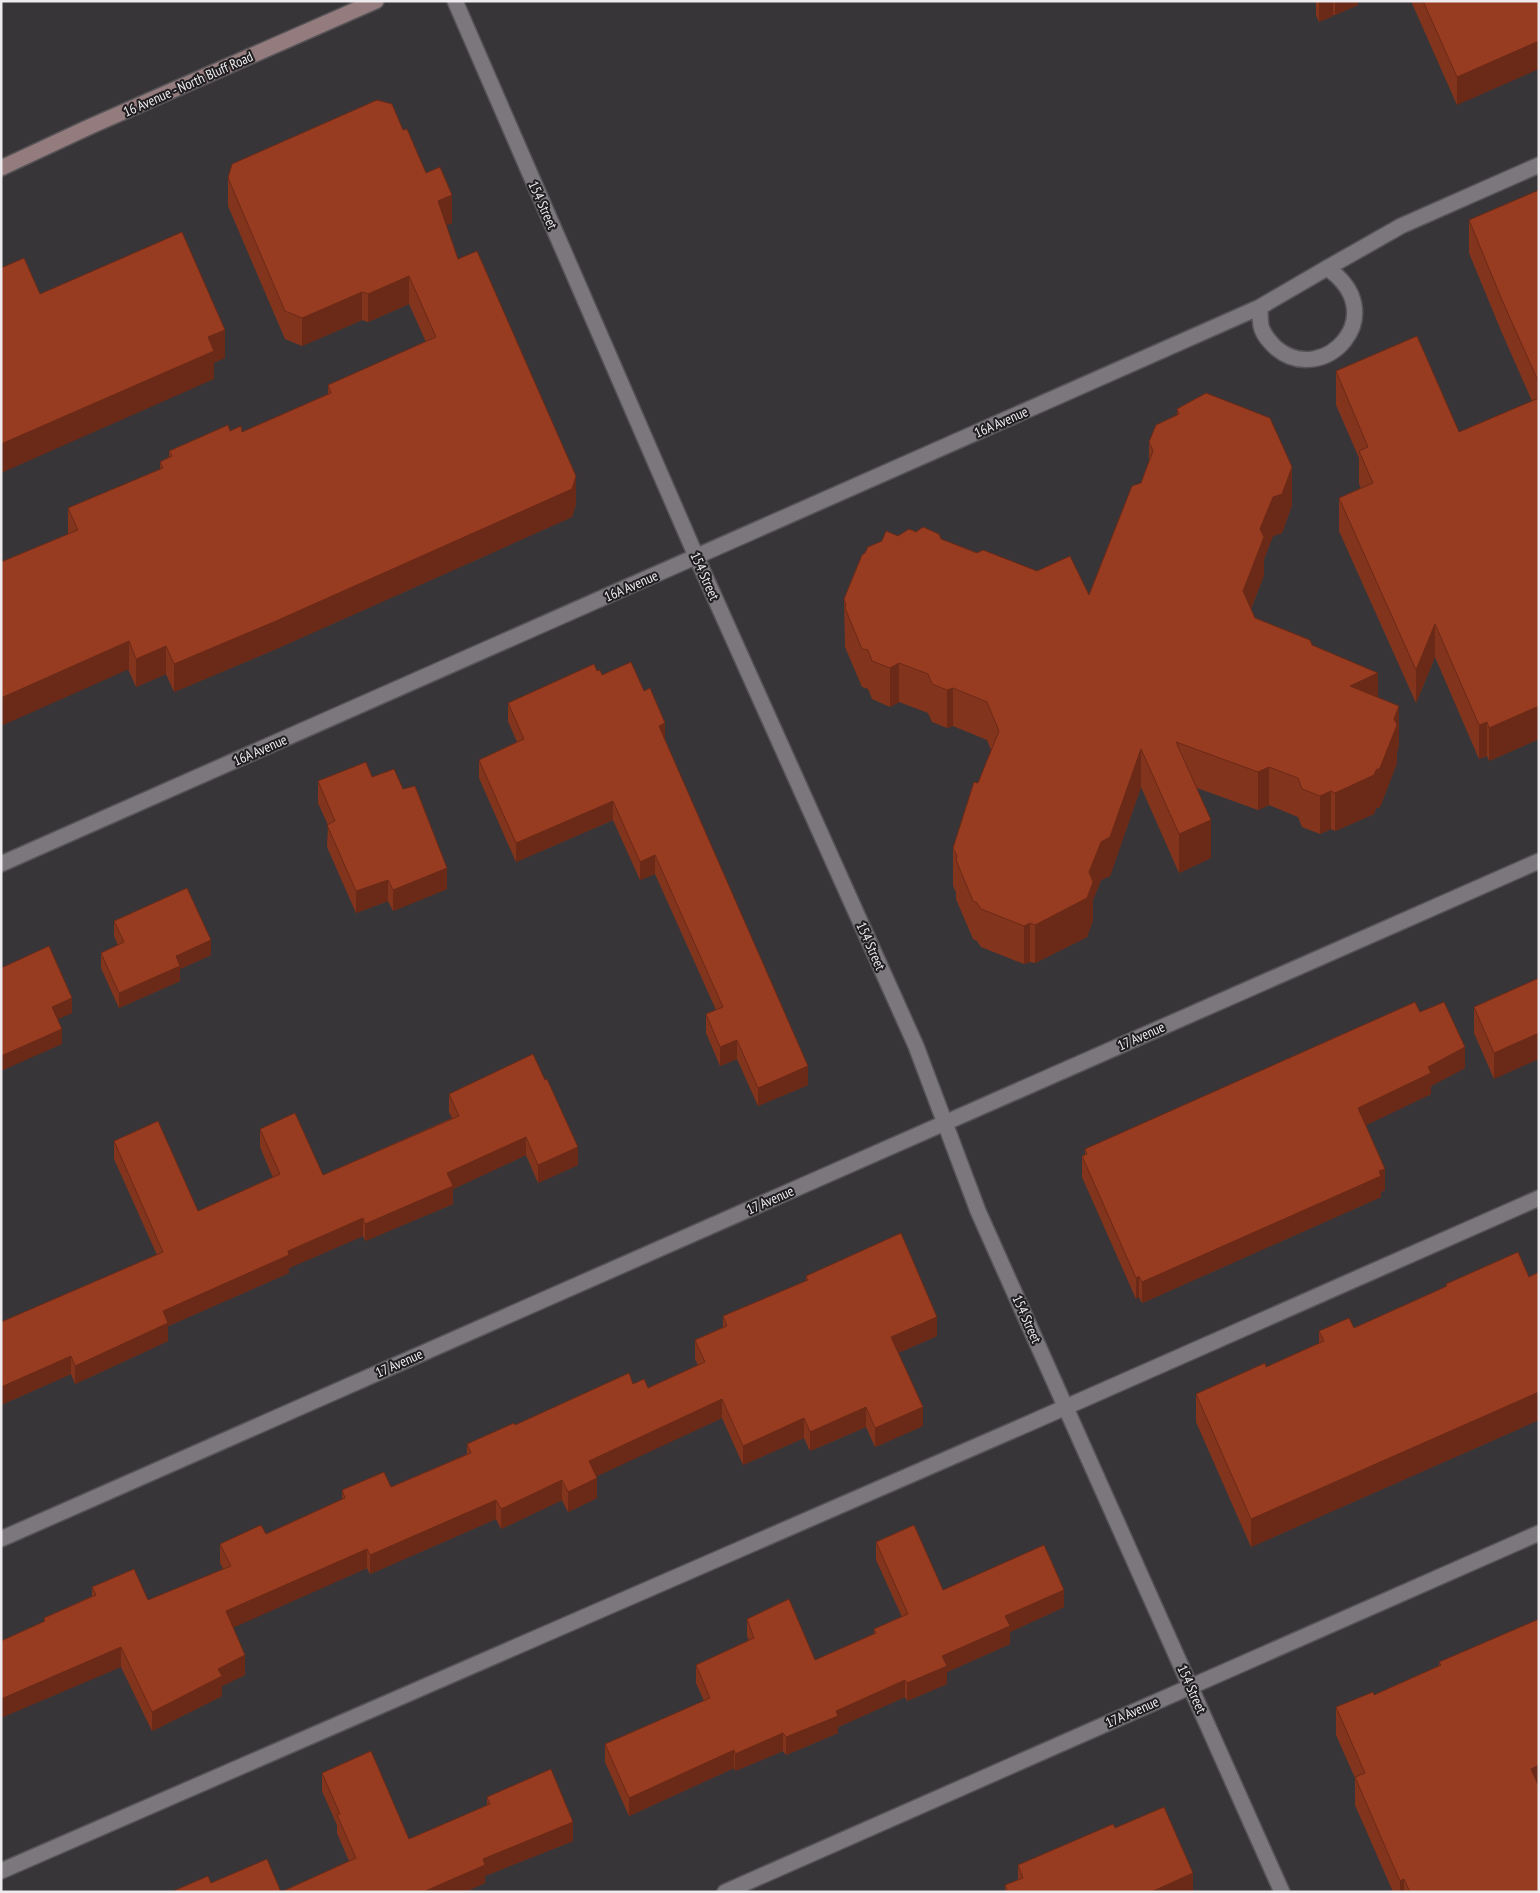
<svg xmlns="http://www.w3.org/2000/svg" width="1540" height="1893" viewBox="0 0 1540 1893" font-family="'PT Sans Narrow',sans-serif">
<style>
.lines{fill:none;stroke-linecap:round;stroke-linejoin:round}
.service-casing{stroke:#555356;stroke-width:18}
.minor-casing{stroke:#555356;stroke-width:18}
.tertiary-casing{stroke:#555356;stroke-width:18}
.secondary-casing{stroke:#555356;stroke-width:18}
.service{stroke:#7b777d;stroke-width:15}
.minor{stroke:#7b777d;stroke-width:15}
.tertiary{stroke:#7b777d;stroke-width:15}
.secondary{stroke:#947b7d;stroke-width:15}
.wall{fill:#83341c}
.shaded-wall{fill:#6a2a17}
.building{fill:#983c21;stroke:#6a2a17}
.labels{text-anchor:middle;stroke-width:4;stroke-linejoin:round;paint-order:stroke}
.street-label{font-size:14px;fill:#edebee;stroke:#1f1d1f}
</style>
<rect width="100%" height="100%" fill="#383539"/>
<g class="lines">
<g class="service-casing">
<path id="service" d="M 1327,268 L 1401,226 L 1539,165
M 1,1871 L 1032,1422 L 1539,1198"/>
</g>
<g class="minor-casing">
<path id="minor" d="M 1327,268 C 1394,314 1324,388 1276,348 C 1270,342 1263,335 1261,326 C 1260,320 1260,313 1260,307 Z
M 1,864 L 1260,307
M 725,1892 L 1539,1533"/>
</g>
<g class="tertiary-casing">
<path id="tertiary" d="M 455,1 L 696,556 L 916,1046 L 978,1211 L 1282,1892
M 1,1539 L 1539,861"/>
</g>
<g class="secondary-casing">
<path id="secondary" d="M 1,168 L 89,127 L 376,1"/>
</g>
<use href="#service" class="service"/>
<use href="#minor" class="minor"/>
<use href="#tertiary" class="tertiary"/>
<use href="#secondary" class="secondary"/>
</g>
<path class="wall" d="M 1316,1 L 1358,1 L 1358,5 L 1335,15 L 1333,15 L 1333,16 L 1319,22 L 1316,15 Z
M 1411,1 L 1539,1 L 1457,105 Z
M 403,130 L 452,223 L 446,225 L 458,259 L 576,504 L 572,517 L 276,649 L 174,692 L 166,674 L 136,687 L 68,534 L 68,508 L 160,469 L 160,462 L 169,457 L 169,451 L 230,431 L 242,432 L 328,394 L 328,385 L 426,342 L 409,304 L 368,322 L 362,320 L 302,346 L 285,339 L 228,206 L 228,178 Z
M 1539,190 L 1539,739 L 1489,761 L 1487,756 L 1479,759 L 1435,657 L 1416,703 L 1339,531 L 1339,498 L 1361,488 L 1359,484 L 1359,458 L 1336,405 L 1336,371 L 1459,432 L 1532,401 L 1502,333 L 1469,253 L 1469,220 Z
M 1177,409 L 1292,505 L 1282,533 L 1273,536 L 1264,559 L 1264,575 L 1251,609 L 1255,618 L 1312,645 L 1378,698 L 1399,745 L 1397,752 L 1397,763 L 1380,807 L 1376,808 L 1374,814 L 1335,831 L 1331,829 L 1320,834 L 1302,827 L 1298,817 L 1269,805 L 1258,810 L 1197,788 L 1211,858 L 1179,873 L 1141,787 L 1110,876 L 1101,880 L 1093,900 L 1093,920 L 1087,937 L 1035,963 L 1030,962 L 1024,964 L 981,947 L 977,941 L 973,939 L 956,899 L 956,892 L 953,886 L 953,848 L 991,750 L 987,740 L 953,726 L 947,728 L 932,722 L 928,713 L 899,702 L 890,707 L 872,699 L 868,689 L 862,687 L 845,647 L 844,599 L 898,536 L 916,532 L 941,539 L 1089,595 L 1141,483 L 1149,461 L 1149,442 L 1177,415 Z
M 597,671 L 602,675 L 665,741 L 808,1085 L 758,1106 L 737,1059 L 720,1066 L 706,1033 L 706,1014 L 716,1010 L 655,874 L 640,880 L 613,820 L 516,862 L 479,778 L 479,760 L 517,742 L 508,721 L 508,703 Z
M 372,777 L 447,889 L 393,911 L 388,901 L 356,913 L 327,847 L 328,825 L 318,803 L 318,781 Z
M 114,921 L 211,955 L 180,969 L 180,981 L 119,1008 L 101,968 L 101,953 L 118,945 L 114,936 Z
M 1539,978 L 1494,1079 L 1474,1033 L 1474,1007 Z
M 1420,1012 L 1465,1068 L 1431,1086 L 1431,1094 L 1366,1125 L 1385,1190 L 1381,1192 L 1381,1197 L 1142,1303 L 1139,1297 L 1136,1299 L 1082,1177 L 1082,1156 L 1085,1155 L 1085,1149 Z
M 449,1094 L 578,1165 L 538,1183 L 526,1155 L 453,1189 L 453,1204 L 365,1241 L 363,1236 L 289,1268 L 289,1273 L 168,1326 L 168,1341 L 75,1384 L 71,1374 L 1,1405 L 1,1322 L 157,1255 L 114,1159 L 114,1141 L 198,1211 L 273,1178 L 260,1147 L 260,1129 L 323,1175 L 452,1118 L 449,1112 Z
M 1539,1272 L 1539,1420 L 1251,1547 L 1196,1422 L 1196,1394 L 1266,1367 L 1319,1343 L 1319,1331 L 1354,1328 L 1446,1287 L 1446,1284 L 1529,1277 Z
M 806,1276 L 937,1336 L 898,1353 L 923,1426 L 875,1447 L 866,1427 L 810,1451 L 804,1438 L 743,1465 L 722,1418 L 596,1476 L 597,1498 L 568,1512 L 562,1500 L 501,1529 L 496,1519 L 370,1574 L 367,1568 L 233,1627 L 245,1675 L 222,1686 L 222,1696 L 152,1731 L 121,1667 L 44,1622 L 44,1618 L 92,1596 L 92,1587 L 148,1600 L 223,1569 L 220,1563 L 220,1544 L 266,1534 L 342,1499 L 342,1490 L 391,1487 L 467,1454 L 467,1444 L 515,1425 L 633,1384 L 648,1388 L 698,1365 L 695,1359 L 695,1340 L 723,1327 L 723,1316 L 806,1281 Z
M 876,1542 L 943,1590 L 1064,1607 L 1010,1632 L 1010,1644 L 947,1672 L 947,1684 L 907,1701 L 905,1697 L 838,1727 L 838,1733 L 786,1755 L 783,1751 L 735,1771 L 734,1768 L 629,1816 L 605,1762 L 605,1744 L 704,1701 L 696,1683 L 696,1665 L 749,1641 L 747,1636 L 747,1619 L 815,1660 L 874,1634 L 874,1629 L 902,1617 L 876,1560 Z
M 1439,1662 L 1539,1892 L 1393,1892 L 1355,1805 L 1355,1778 L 1336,1735 L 1336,1707 L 1374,1695 L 1439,1666 Z
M 322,1773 L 409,1839 L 487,1806 L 487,1797 L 573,1841 L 485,1876 L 485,1883 L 465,1892 L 171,1892 L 211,1883 L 281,1892 L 349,1861 L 337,1833 L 337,1825 L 322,1791 Z
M 1115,1828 L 1193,1892 L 1005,1892 L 1005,1885 L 1018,1880 L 1018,1865 Z"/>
<path class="shaded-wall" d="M 1319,1 L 1333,1 L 1333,16 L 1319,22 Z
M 1335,1 L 1358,1 L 1358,5 L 1335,15 Z
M 1539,41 L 1539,69 L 1457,105 L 1457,77 Z
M 452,195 L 452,223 L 438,229 L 438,201 Z
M 409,276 L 409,304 L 368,322 L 368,294 Z
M 362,292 L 362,320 L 302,346 L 302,318 Z
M 225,330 L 225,358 L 214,363 L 214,379 L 1,473 L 1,444 L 208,337 Z
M 1292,467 L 1292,505 L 1282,533 L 1273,536 L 1264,559 L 1264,575 L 1243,629 L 1243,591 L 1260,529 L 1273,497 Z
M 576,476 L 576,504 L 572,517 L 276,649 L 174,692 L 174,664 Z
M 1435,624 L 1435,657 L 1416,703 L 1416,670 Z
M 129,641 L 129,669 L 1,726 L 1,698 Z
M 166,646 L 166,674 L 136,687 L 136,659 Z
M 899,663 L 899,702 L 890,707 L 890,668 Z
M 1378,673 L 1378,711 L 1350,686 Z
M 953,688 L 953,726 L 947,728 L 947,690 Z
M 1399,706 L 1399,745 L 1397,752 L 1397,763 L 1380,807 L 1376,808 L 1374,814 L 1335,831 L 1335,793 L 1394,719 Z
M 1539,706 L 1539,739 L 1489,761 L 1489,728 Z
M 1487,722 L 1487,756 L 1479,759 L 1479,725 Z
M 665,723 L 665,741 L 659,744 L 659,726 Z
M 1141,749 L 1141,787 L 1110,876 L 1101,880 L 1093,900 L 1093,920 L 1087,937 L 1035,963 L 1035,925 L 1089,872 L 1101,842 Z
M 1269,767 L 1269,805 L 1258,810 L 1258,772 Z
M 1331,791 L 1331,829 L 1320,834 L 1320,796 Z
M 613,801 L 613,820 L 516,862 L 516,843 Z
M 1211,820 L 1211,858 L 1179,873 L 1179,834 Z
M 655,855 L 655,874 L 640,880 L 640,862 Z
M 447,868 L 447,889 L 393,911 L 393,890 Z
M 388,880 L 388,901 L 356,913 L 356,891 Z
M 1030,923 L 1030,962 L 1024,964 L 1024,926 Z
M 211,940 L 211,955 L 180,969 L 180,981 L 119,1008 L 119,993 L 176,956 Z
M 72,998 L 72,1013 L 52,1022 L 52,1007 Z
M 62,1029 L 62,1044 L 1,1071 L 1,1056 Z
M 1539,1033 L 1539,1059 L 1494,1079 L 1494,1053 Z
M 737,1040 L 737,1059 L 720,1066 L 720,1047 Z
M 1465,1047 L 1465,1068 L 1431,1086 L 1431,1094 L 1358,1129 L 1358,1108 L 1428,1067 Z
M 808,1066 L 808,1085 L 758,1106 L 758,1088 Z
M 526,1137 L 526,1155 L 453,1189 L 453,1204 L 365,1241 L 365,1224 L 447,1173 Z
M 578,1147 L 578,1165 L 538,1183 L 538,1165 Z
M 1385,1169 L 1385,1190 L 1381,1192 L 1381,1197 L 1142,1303 L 1142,1282 L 1379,1171 Z
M 363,1218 L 363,1236 L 289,1268 L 289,1273 L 168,1326 L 168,1341 L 75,1384 L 75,1366 L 163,1311 L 288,1251 Z
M 1139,1276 L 1139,1297 L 1136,1299 L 1136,1278 Z
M 937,1317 L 937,1336 L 891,1356 L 891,1337 Z
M 71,1356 L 71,1374 L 1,1405 L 1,1387 Z
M 1539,1392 L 1539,1420 L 1251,1547 L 1251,1519 Z
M 722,1399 L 722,1418 L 589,1480 L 589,1461 Z
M 866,1407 L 866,1427 L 810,1451 L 810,1432 Z
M 923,1407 L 923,1426 L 875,1447 L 875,1428 Z
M 804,1418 L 804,1438 L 743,1465 L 743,1446 Z
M 597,1478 L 597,1498 L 568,1512 L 568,1492 Z
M 562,1480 L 562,1500 L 501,1529 L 501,1509 Z
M 496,1500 L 496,1519 L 370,1574 L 370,1555 Z
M 367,1549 L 367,1568 L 226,1631 L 226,1611 Z
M 1064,1590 L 1064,1607 L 1010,1632 L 1010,1644 L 947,1672 L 947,1684 L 907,1701 L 907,1683 L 942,1656 L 1005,1616 Z
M 121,1647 L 121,1667 L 1,1718 L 1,1699 Z
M 245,1655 L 245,1675 L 222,1686 L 222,1696 L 152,1731 L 152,1712 L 218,1669 Z
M 905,1680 L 905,1697 L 838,1727 L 838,1733 L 786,1755 L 786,1737 L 836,1711 Z
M 783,1733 L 783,1751 L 735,1771 L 735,1754 Z
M 734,1750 L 734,1768 L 629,1816 L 629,1798 Z
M 1539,1765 L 1539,1792 L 1531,1769 Z
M 573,1822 L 573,1841 L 485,1876 L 485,1883 L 465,1892 L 423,1892 L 483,1859 Z
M 1193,1873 L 1193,1892 L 1151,1892 Z
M 1404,1879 L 1404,1892 L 1400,1892 L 1400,1881 Z"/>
<path class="building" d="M 1423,1 L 1539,1 L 1539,41 L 1457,77 Z
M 377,100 L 392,104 L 403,130 L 407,129 L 426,173 L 440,167 L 452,195 L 438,201 L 458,259 L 477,251 L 576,476 L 572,489 L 276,621 L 174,664 L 166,646 L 136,659 L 129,641 L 1,698 L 1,562 L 78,530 L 68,508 L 163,468 L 160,462 L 172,456 L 169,451 L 228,425 L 230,431 L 241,426 L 242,432 L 331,393 L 328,385 L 436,337 L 409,276 L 368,294 L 362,292 L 302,318 L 285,311 L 228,178 L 232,164 Z
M 1539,190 L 1539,383 L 1502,300 L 1469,220 Z
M 182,232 L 225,330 L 208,337 L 214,351 L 1,444 L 1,268 L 24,258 L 40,294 Z
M 1417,336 L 1459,432 L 1539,398 L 1539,706 L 1489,728 L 1487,722 L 1479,725 L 1435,624 L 1416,670 L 1339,498 L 1373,483 L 1359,451 L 1368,447 L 1336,371 Z
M 1206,393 L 1270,418 L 1292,467 L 1282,494 L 1273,497 L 1260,529 L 1264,537 L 1243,591 L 1255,618 L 1310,640 L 1312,645 L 1378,673 L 1350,686 L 1399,706 L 1394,719 L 1397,725 L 1380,768 L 1376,770 L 1374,775 L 1335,793 L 1331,791 L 1320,796 L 1302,789 L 1298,778 L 1269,767 L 1258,772 L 1176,742 L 1211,820 L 1179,834 L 1141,749 L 1110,837 L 1101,842 L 1089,872 L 1093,882 L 1087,898 L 1035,925 L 1030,923 L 1024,926 L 981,909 L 977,903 L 973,901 L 956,860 L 957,856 L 953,848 L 974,782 L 978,783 L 999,731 L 987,702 L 953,688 L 947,690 L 932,684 L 928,674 L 899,663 L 890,668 L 872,661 L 868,650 L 862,649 L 845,608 L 846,605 L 844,599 L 862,555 L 865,553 L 868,547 L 882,541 L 886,531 L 898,536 L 909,529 L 916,532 L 923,527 L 939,534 L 941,539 L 977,553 L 983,550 L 1037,571 L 1070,556 L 1089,595 L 1132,486 L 1141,483 L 1153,451 L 1149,442 L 1156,425 L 1179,414 L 1177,409 Z
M 631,662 L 644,691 L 650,688 L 665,723 L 659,726 L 662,733 L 808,1066 L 758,1088 L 737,1040 L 720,1047 L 706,1014 L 723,1007 L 655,855 L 640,862 L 613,801 L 516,843 L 479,760 L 524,739 L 508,703 L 594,664 L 597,671 L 600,670 L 602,675 Z
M 366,762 L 372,777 L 394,769 L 403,789 L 415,786 L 447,868 L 393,890 L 388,880 L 356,891 L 327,825 L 335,821 L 318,781 Z
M 187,888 L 211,940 L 176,956 L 180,966 L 119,993 L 101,953 L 124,942 L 114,921 Z
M 49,946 L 72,998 L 52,1007 L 62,1029 L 1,1056 L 1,968 Z
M 1539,978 L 1539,1033 L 1494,1053 L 1474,1007 Z
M 1415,1002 L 1420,1012 L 1444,1002 L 1465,1047 L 1428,1067 L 1431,1073 L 1358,1108 L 1385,1169 L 1379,1171 L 1381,1176 L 1142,1282 L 1139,1276 L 1136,1278 L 1082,1156 L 1087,1154 L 1085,1149 Z
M 533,1054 L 545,1080 L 547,1079 L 578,1147 L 538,1165 L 526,1137 L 447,1173 L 453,1186 L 365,1224 L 363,1218 L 288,1251 L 289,1255 L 163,1311 L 168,1323 L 75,1366 L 71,1356 L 1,1387 L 1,1322 L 163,1252 L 114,1141 L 158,1121 L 198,1211 L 280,1174 L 260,1129 L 295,1113 L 323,1175 L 459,1116 L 449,1094 Z
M 901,1233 L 937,1317 L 891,1337 L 923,1407 L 875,1428 L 866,1407 L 810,1432 L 804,1418 L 743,1446 L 722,1399 L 589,1461 L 597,1478 L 568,1492 L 562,1480 L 501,1509 L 496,1500 L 370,1555 L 367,1549 L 226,1611 L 245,1655 L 218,1669 L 222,1676 L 152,1712 L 121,1647 L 1,1699 L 1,1641 L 45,1621 L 44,1618 L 96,1595 L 92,1587 L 134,1569 L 148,1600 L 231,1566 L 220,1544 L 261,1525 L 266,1534 L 345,1498 L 342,1490 L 384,1472 L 391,1487 L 471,1453 L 467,1444 L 514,1423 L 515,1425 L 629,1373 L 633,1384 L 644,1379 L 648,1388 L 705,1362 L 695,1340 L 727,1326 L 723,1316 L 808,1280 L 806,1276 Z
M 1518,1252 L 1529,1277 L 1539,1272 L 1539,1392 L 1251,1519 L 1196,1394 L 1265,1363 L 1266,1367 L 1324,1341 L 1319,1331 L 1349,1318 L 1354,1328 L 1447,1286 L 1446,1284 Z
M 914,1525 L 943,1590 L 1044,1545 L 1064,1590 L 1005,1616 L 1010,1626 L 942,1656 L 947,1666 L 907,1683 L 905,1680 L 836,1711 L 838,1716 L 786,1737 L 783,1733 L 735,1754 L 734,1750 L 629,1798 L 605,1744 L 710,1698 L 696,1665 L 754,1638 L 747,1619 L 789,1599 L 815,1660 L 876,1633 L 874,1629 L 908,1614 L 876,1542 Z
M 1539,1619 L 1539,1765 L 1531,1769 L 1539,1787 L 1539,1892 L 1410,1892 L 1404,1879 L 1400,1881 L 1355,1777 L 1365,1773 L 1336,1707 L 1373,1692 L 1374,1695 L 1441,1665 L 1439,1662 Z
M 371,1751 L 409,1839 L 490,1804 L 487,1797 L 551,1769 L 573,1822 L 483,1859 L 485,1865 L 423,1892 L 171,1892 L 208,1876 L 211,1883 L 267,1859 L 281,1892 L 356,1858 L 337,1815 L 340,1814 L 322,1773 Z
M 1164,1807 L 1193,1873 L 1151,1892 L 1008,1892 L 1005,1885 L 1023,1878 L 1018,1865 L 1113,1824 L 1115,1828 Z"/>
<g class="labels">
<g class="street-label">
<text transform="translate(188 84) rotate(-24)" y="5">16 Avenue - North Bluff Road</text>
<text transform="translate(543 205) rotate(66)" y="5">154 Street</text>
<text transform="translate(1001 422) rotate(-24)" y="5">16A Avenue</text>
<text transform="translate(705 576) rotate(66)" y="5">154 Street</text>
<text transform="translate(631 586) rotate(-24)" y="5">16A Avenue</text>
<text transform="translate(260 750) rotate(-24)" y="5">16A Avenue</text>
<text transform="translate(871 946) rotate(66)" y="5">154 Street</text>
<text transform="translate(1141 1036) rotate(-24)" y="5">17 Avenue</text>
<text transform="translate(770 1200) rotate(-24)" y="5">17 Avenue</text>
<text transform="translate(1027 1319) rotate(66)" y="5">154 Street</text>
<text transform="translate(399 1363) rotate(-24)" y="5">17 Avenue</text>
<text transform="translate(1192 1689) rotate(66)" y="5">154 Street</text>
<text transform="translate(1132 1712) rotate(-24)" y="5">17A Avenue</text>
</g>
</g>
<rect width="1540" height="1893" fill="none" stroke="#edebee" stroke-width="5"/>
</svg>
